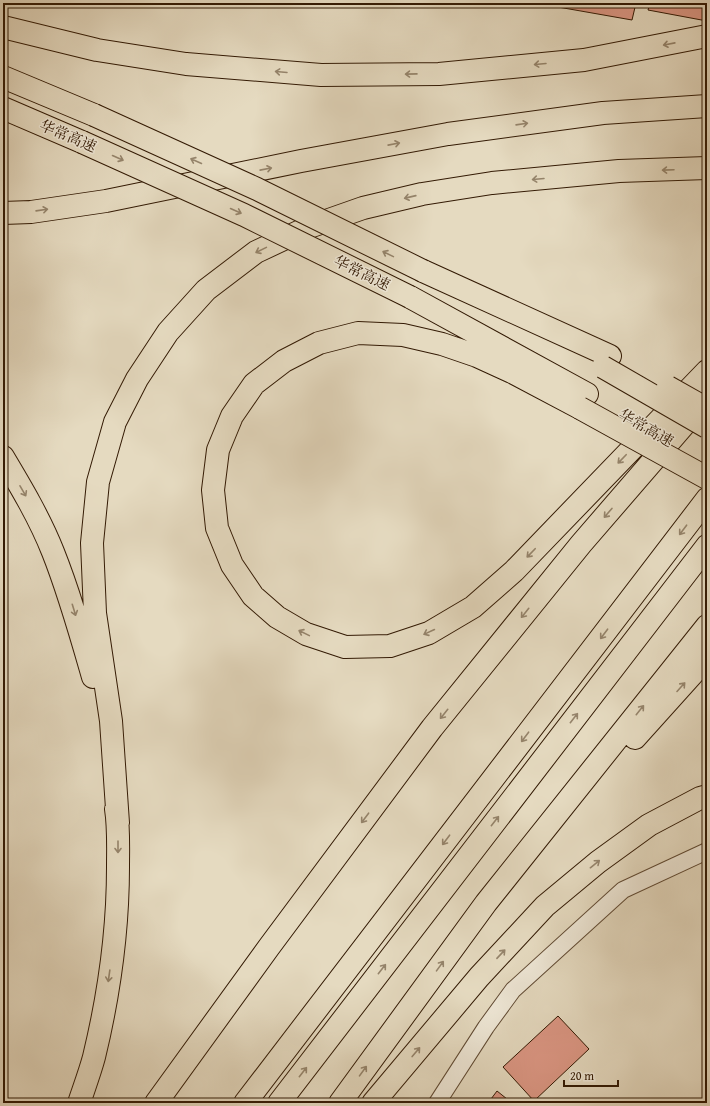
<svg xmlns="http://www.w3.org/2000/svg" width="710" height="1106" viewBox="0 0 710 1106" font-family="'Gentium Book Plus','Noto Serif SC',serif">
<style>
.building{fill:#db9784;stroke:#331a04}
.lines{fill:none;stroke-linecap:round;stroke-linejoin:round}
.minor-casing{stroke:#604a33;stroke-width:18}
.motorway-casing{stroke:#331a04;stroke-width:24}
.minor{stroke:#eee7d6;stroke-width:16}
.motorway{stroke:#e5dac0;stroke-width:22}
.motorway-bridge-casing{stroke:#331a04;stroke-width:24;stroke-linecap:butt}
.motorway-bridge{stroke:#e5dac0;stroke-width:22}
.oneway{stroke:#95846b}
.labels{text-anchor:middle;stroke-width:3;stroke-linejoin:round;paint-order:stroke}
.street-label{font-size:15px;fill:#331a04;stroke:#eee7d6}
</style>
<rect width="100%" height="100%" fill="#e5dac0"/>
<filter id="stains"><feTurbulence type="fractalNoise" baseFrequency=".005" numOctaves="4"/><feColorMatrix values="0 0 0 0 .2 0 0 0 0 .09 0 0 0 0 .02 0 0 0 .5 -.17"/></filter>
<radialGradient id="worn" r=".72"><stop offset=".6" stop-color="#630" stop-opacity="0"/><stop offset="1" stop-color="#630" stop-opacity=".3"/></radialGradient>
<path class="building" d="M 559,3 L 636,3 L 632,20 L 558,7 Z
M 650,3 L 707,3 L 707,21 L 648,10 Z
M 558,1016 L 589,1049 L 534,1101 L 503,1067 Z
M 497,1091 L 512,1103 L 488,1103 Z"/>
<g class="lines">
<g class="minor-casing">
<path id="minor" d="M 437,1103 L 486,1027 L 513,990 L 623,890 L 707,851"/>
</g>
<g class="motorway-casing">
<path id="motorway" d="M 3,27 L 97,50 L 186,64 L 321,75 L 439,74 L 584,60 L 707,36
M 3,77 L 94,115
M 3,108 L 82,142
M 3,213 L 31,212 L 106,201 L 301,161 L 448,134 L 603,113 L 707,106
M 423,271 L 610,356
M 410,297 L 587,394
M 580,408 L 512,372 L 477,356 L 442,344 L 403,335 L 358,333 L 319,343 L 284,361 L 254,384 L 232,416 L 218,450 L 213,490 L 217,528 L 232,565 L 253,596 L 277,617 L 306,634 L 345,647 L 390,646 L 429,633 L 473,607 L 514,571 L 707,371
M 3,457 C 21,487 40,519 53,552 C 69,592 81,635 93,677
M 635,738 L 707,658
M 118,823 L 111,721 L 95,613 L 92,543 L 98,482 L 115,422 L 137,379 L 168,332 L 206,290 L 256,252 L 309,227 L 363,208 L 422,194 L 492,183 L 619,171 L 707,168
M 79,1103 C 84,1088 90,1072 94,1057 C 109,995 118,930 118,867 C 118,848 119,828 116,809
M 156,1103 L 269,947 L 432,728 L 581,544 L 702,404
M 245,1103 L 707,499
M 279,1103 L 707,546
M 340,1103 L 486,903 L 707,626
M 373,1103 L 479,977 L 545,906 L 598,862 L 649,825 L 700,798 L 707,796"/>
</g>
<use href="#minor" class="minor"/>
<use href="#motorway" class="motorway"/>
<g class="motorway-bridge-casing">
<path id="motorway-bridge" d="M 94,115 L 257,189 L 423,271
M 82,142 L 244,215 L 410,297
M 603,367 L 707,427
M 668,387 L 707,409
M 580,408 L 707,478"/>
</g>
<use href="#motorway-bridge" class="motorway-bridge"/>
</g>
<defs><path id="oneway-shaft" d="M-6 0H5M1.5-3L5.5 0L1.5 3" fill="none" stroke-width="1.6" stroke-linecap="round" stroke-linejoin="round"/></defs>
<g class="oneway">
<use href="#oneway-shaft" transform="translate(669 44) rotate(169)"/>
<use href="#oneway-shaft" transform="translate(540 64) rotate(175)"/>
<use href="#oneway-shaft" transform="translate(281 72) rotate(-175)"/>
<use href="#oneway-shaft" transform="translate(411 74) rotate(179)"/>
<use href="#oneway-shaft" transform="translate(522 124) rotate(-8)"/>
<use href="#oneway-shaft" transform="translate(394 144) rotate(-11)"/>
<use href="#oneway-shaft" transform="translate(118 158) rotate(24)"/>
<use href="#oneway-shaft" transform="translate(196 161) rotate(-156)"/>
<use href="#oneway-shaft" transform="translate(266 169) rotate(-11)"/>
<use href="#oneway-shaft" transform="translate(668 170) rotate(178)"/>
<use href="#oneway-shaft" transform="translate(538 179) rotate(175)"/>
<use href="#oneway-shaft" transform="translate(410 197) rotate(167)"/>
<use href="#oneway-shaft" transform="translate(42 210) rotate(-8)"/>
<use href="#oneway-shaft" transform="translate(236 211) rotate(24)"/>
<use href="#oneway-shaft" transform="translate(261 250) rotate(154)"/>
<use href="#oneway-shaft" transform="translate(388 254) rotate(-154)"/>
<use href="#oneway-shaft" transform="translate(622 459) rotate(134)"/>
<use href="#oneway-shaft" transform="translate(23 491) rotate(60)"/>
<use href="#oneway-shaft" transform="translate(608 513) rotate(131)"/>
<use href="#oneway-shaft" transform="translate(683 530) rotate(127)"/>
<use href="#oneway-shaft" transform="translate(531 553) rotate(134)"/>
<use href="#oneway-shaft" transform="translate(74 610) rotate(73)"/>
<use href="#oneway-shaft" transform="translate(525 613) rotate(129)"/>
<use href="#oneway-shaft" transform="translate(429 632) rotate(155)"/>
<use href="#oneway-shaft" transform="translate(304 633) rotate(-154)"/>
<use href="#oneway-shaft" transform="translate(604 634) rotate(127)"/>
<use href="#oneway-shaft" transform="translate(681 687) rotate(-48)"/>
<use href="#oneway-shaft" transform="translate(640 710) rotate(-51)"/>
<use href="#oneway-shaft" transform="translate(444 714) rotate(129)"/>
<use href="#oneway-shaft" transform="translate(574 718) rotate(-52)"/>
<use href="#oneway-shaft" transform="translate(525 737) rotate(127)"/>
<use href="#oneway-shaft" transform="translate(365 818) rotate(127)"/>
<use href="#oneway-shaft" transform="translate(495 821) rotate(-52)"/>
<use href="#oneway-shaft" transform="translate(446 840) rotate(127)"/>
<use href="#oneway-shaft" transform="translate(118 847) rotate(90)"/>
<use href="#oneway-shaft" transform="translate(595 864) rotate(-39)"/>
<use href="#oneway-shaft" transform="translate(501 954) rotate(-47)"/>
<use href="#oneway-shaft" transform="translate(440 966) rotate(-54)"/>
<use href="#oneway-shaft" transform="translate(382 969) rotate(-52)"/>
<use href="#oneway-shaft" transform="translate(109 976) rotate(98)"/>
<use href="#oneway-shaft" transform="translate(416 1052) rotate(-50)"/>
<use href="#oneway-shaft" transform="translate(363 1071) rotate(-54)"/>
<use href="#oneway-shaft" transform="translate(303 1072) rotate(-52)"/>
</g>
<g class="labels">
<g class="street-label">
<text transform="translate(68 136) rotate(23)" y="5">华常高速</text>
<text transform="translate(362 273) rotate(26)" y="5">华常高速</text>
<text transform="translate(646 428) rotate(30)" y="5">华常高速</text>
</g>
</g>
<rect width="710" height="1106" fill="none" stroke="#e5dac0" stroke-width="16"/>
<rect x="4" y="4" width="702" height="1098" fill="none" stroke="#331a04" stroke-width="2"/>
<rect x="8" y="8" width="694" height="1090" fill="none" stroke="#331a04"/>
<path d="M564 1080v6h54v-6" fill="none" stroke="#331a04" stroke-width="2"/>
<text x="570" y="1080" font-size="12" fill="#331a04" stroke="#eee7d6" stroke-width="3" paint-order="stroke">20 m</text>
<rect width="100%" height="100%" filter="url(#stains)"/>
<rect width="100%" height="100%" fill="url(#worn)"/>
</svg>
